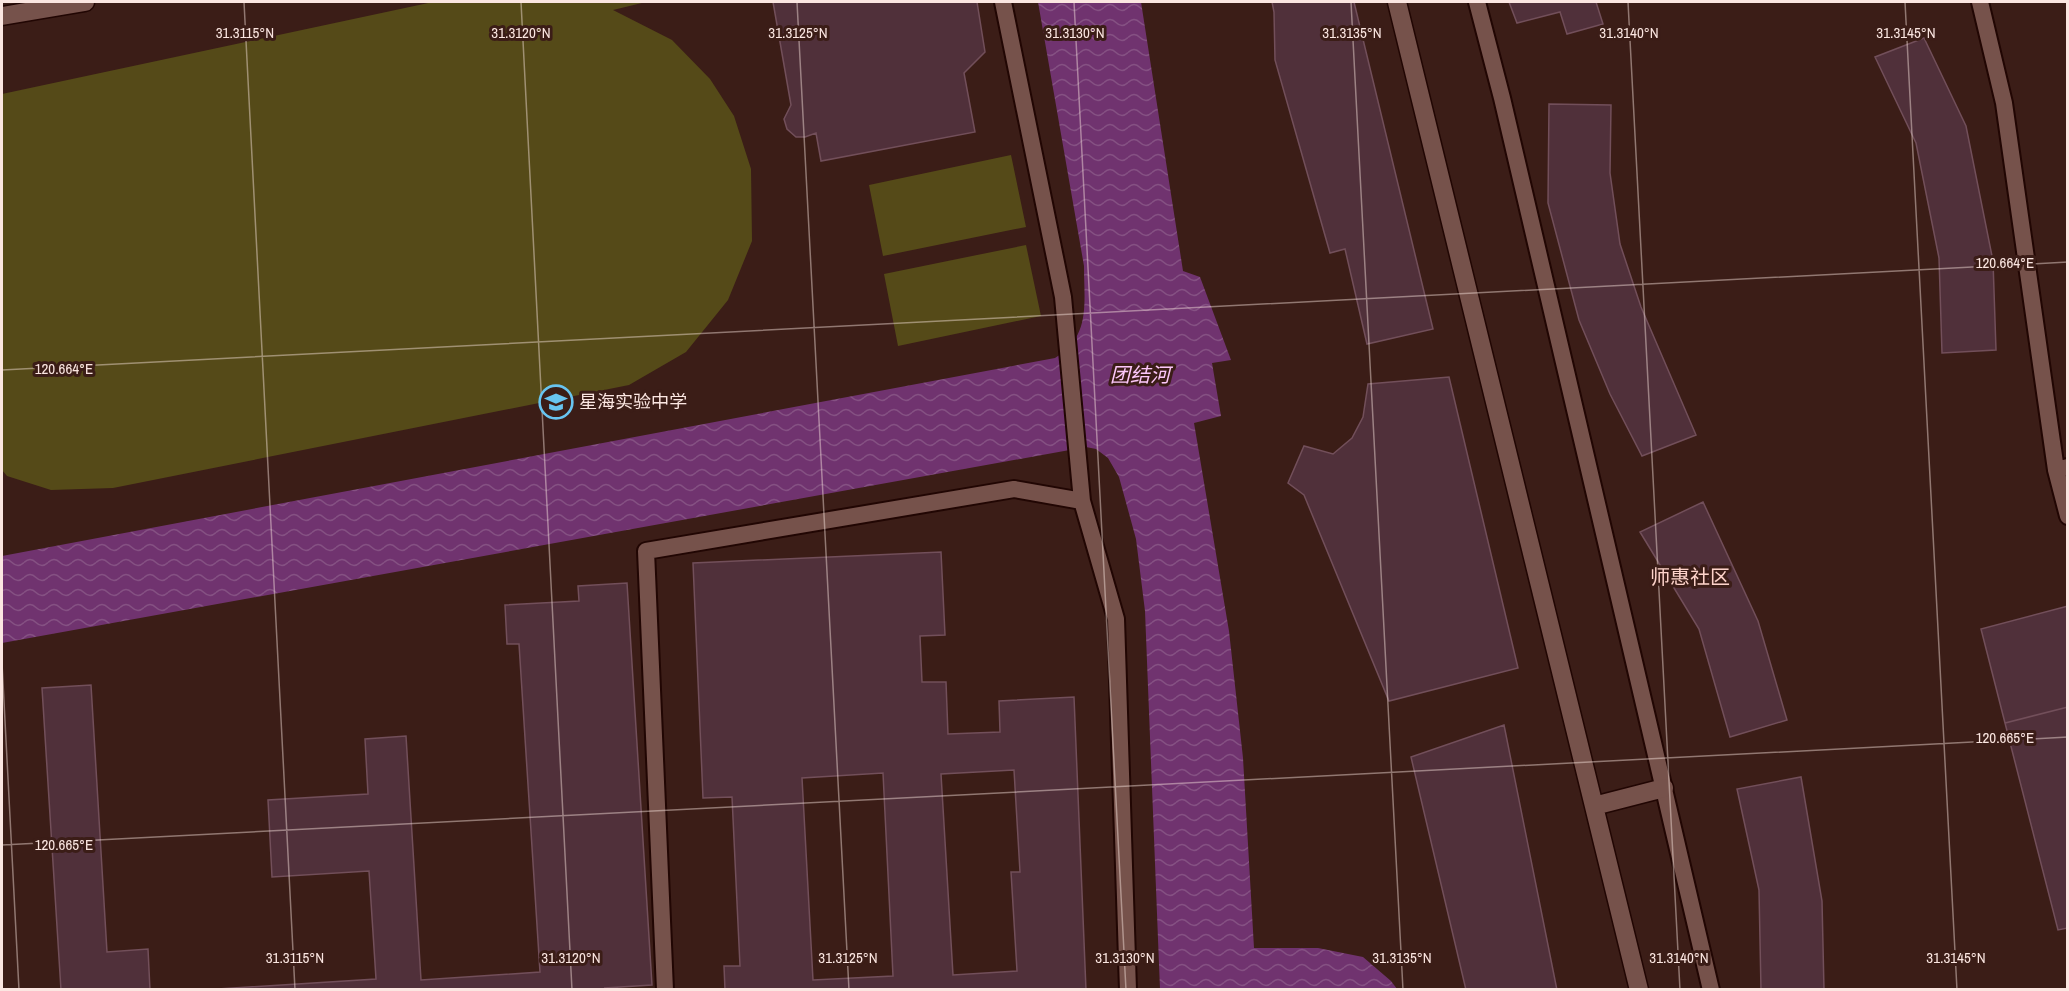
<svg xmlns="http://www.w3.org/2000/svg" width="2069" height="991" viewBox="0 0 2069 991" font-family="'Archivo Narrow','Noto Sans SC',sans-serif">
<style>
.grass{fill:#554a18}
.water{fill:url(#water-waves)}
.building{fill:#50303a;stroke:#724f5a;stroke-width:1.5;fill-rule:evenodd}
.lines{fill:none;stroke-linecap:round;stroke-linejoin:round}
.lane-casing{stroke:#210603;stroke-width:20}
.street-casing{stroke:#210603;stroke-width:21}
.secondary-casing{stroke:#210603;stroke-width:21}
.lane{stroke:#76524b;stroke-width:16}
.street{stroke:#76524b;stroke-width:18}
.secondary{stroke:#76524b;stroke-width:18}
.ticks{fill:none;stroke:#fbe6e1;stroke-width:1.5;stroke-opacity:0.45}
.labels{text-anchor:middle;stroke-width:6;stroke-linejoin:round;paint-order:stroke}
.poi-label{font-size:18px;fill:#fbe6e1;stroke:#3b1d17;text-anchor:start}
.water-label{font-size:20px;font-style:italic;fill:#fcc7f9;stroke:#3b1d17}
.neighbourhood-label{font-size:20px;fill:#fdd3ca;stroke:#3b1d17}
.ticks-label{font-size:15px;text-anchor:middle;fill:#fbe6e1;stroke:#3b1d17;stroke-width:6;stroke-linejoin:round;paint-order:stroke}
</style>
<defs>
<pattern id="water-waves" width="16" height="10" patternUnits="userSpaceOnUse" patternTransform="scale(1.5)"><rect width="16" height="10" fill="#70336f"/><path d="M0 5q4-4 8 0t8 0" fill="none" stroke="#855183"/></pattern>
</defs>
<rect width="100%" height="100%" fill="#3b1d17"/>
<path class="grass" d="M 433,2 L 646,2 L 613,10 L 672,40 L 710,79 L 734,116 L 751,169 L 752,241 L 728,300 L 686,352 L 629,385 L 113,488 L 51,490 L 7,476 L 2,470 L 2,94 Z
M 1011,155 L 1026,227 L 883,256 L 869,185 Z
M 1026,245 L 1041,316 L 898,346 L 884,274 Z"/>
<path class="water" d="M 1038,2 L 1141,2 L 1183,271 L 1200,277 L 1231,360 L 1212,363 L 1221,416 L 1194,423 L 1229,631 L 1243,758 L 1254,948 L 1318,948 L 1363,957 L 1391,981 L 1397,989 L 1160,989 L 1145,611 L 1136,539 L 1119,477 L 1108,458 L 1096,449 L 1086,447 L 2,643 L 2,556 L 1055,358 C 1091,336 1084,304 1084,266 Z"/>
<path class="building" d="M 773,2 L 977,2 L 985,52 L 964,73 L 975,132 L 821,161 L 816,133 L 805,137 L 796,137 L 787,129 L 784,119 L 791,105 Z
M 1272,2 L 1354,2 L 1433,329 L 1367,344 L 1345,249 L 1330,253 L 1275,60 L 1274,12 Z
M 1509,2 L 1596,2 L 1603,24 L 1567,34 L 1560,12 L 1517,23 Z
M 1924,38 L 1966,126 L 1993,261 L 1996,350 L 1942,353 L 1939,258 L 1916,143 L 1875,57 Z
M 1549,104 L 1611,105 L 1610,173 L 1620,244 L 1641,307 L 1696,435 L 1642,456 L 1610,394 L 1579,320 L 1548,203 Z
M 1449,377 L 1518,668 L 1389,701 L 1304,495 L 1288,483 L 1304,446 L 1333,454 L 1352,438 L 1363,417 L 1368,384 Z
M 1703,502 L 1758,621 L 1787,720 L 1730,737 L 1699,629 L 1640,532 Z
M 941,552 L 945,635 L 920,636 L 922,682 L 946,682 L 948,734 L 1000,732 L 999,701 L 1074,697 L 1086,990 L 725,990 L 724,966 L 740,966 L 732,797 L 703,798 L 693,563 ZM 1014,770 L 1020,872 L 1011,872 L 1017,971 L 953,975 L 941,774 ZM 883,773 L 893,976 L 813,980 L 802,778 Z
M 627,583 L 652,985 L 605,988 L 606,990 L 202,990 L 376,979 L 369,871 L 272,877 L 268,800 L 368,794 L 365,739 L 406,736 L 421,980 L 540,972 L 519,644 L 507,644 L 505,605 L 579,601 L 578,586 Z
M 2068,606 L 2068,707 L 2005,723 L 1981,629 Z
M 91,685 L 107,952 L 148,949 L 150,990 L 61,990 L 42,688 Z
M 2068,707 L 2068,928 L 2058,930 L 2005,723 Z
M 1504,725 L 1557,990 L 1466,990 L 1411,757 Z
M 1801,777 L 1822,901 L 1824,990 L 1761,990 L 1759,890 L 1737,789 Z"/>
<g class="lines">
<g class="lane-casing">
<path id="lane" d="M 1003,2 L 1063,297 L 1082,501 L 1116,619 L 1128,990
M 1477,2 L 1502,98 L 1711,990
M 1980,2 L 2004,103 L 2056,470
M 2068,467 L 2056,470 L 2068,516
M 665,990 L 646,551 L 1014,489 L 1082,501"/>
</g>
<g class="street-casing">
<path id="street" d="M 1397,2 L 1639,990
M 1594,806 L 1664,788"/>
</g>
<g class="secondary-casing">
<path id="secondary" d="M 2,16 L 85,2"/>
</g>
<use href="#lane" class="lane"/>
<use href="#street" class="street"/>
<use href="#secondary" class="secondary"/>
</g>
<path class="ticks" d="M 244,2 L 295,990M 521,2 L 572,990M 797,2 L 849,990M 1074,2 L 1126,990M 1351,2 L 1403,990M 1628,2 L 1680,990M 1905,2 L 1957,990M 2,370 L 2068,262M 2,663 L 19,990M 2,845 L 2068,737"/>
<defs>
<g id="school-ring" transform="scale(1.725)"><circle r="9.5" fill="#3b1d17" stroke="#68c4f0" stroke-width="1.5"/><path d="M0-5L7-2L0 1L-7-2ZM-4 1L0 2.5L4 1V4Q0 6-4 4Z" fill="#68c4f0"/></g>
</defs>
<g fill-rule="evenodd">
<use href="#school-ring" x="556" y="402"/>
</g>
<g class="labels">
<g class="poi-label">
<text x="579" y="408">星海实验中学</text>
</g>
<g class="water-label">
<text x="1140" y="382">团结河</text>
</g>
<g class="neighbourhood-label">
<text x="1690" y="584">师惠社区</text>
</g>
</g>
<g class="ticks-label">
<text x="245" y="38">31.3115°N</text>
<text x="521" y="38">31.3120°N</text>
<text x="798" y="38">31.3125°N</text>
<text x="1075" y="38">31.3130°N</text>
<text x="1352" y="38">31.3135°N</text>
<text x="1629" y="38">31.3140°N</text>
<text x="1906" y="38">31.3145°N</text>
<text x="2005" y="268">120.664°E</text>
<text x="64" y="374">120.664°E</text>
<text x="2005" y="743">120.665°E</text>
<text x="64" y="850">120.665°E</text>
<text x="295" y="963">31.3115°N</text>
<text x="571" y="963">31.3120°N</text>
<text x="848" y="963">31.3125°N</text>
<text x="1125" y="963">31.3130°N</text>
<text x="1402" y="963">31.3135°N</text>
<text x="1679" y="963">31.3140°N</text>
<text x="1956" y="963">31.3145°N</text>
</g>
<rect width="2069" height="991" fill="none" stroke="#fbe6e1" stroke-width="6"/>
</svg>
